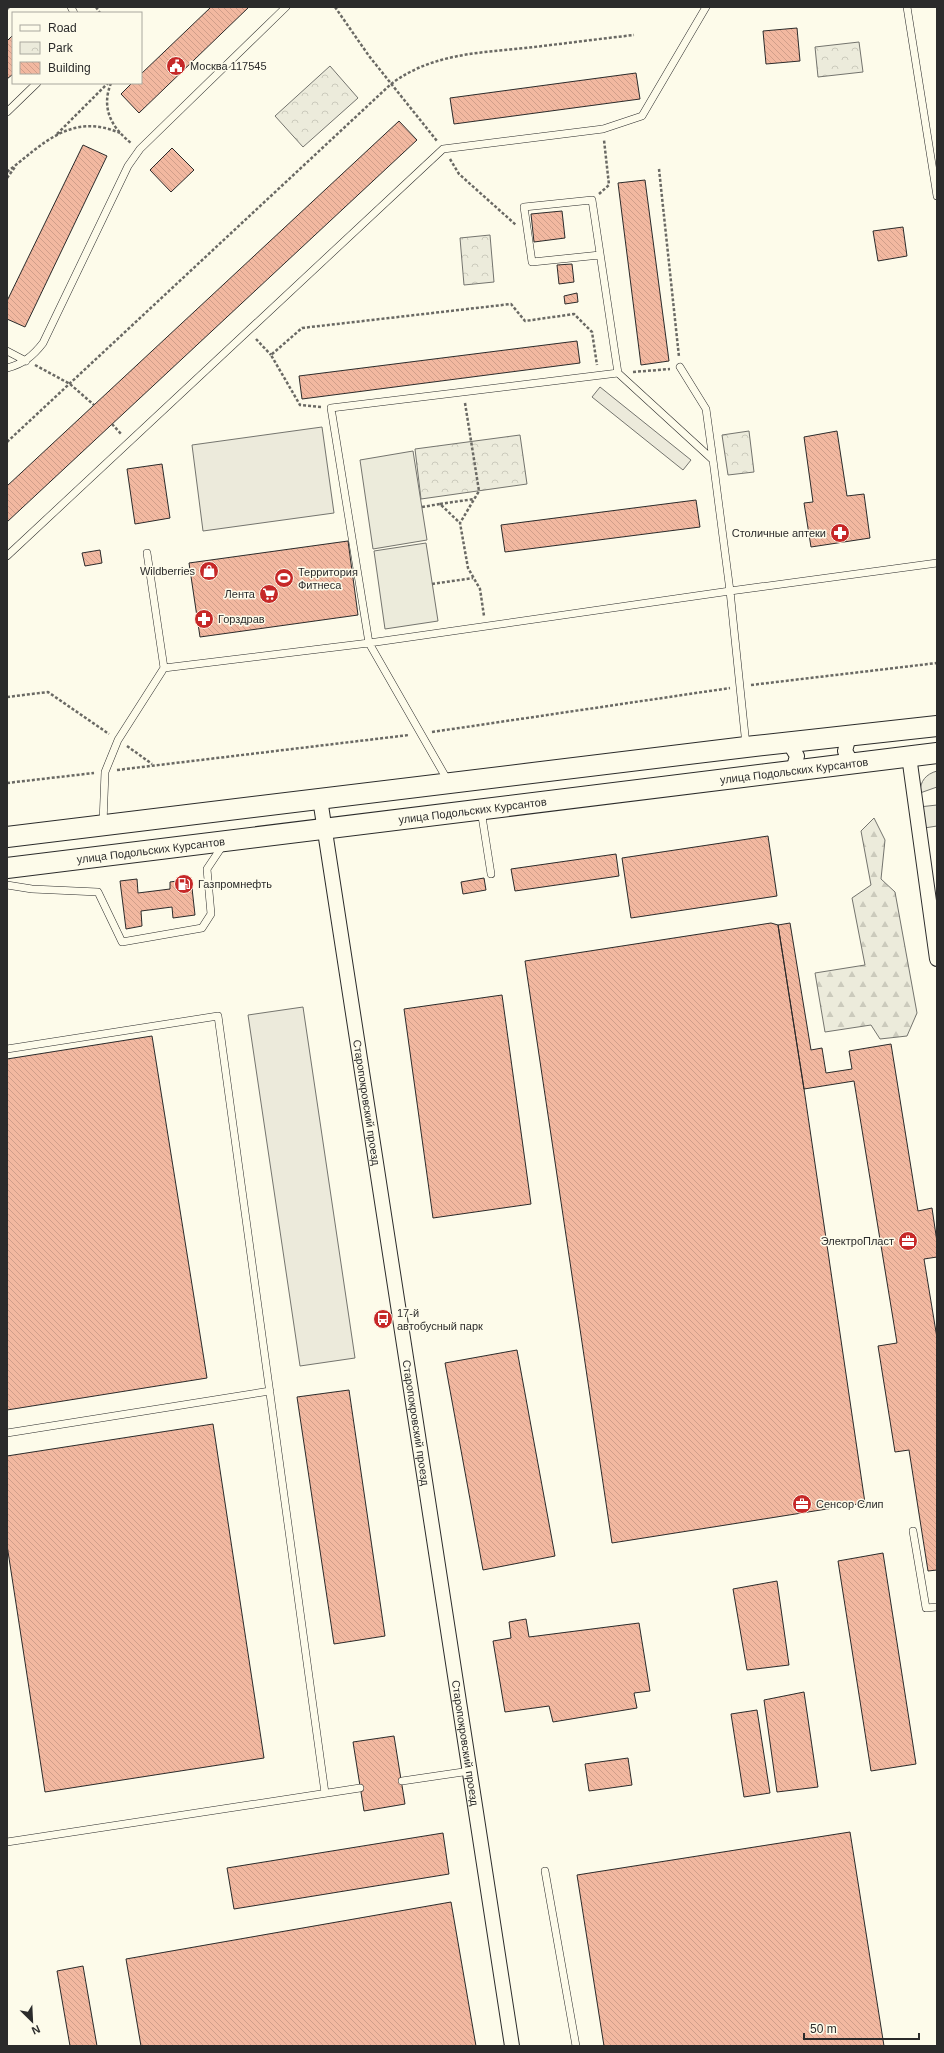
<svg xmlns="http://www.w3.org/2000/svg" width="944" height="2053" viewBox="0 0 944 2053" font-family="Arial,sans-serif">
<style>
.grass{fill:#ecebdb;stroke:#74746e}
.forest{fill:url(#forest-firs);stroke:#74746e}
.park{fill:url(#park-crowns);stroke:#74746e}
.parking{fill:#eceadb;stroke:#74746e}
.building{fill:url(#building-back-hatch);stroke:#2b2b2b}
.lines{fill:none;stroke-linecap:round;stroke-linejoin:round}
.lane-casing{stroke:#2b2b2b;stroke-width:8}
.street-casing{stroke:#2b2b2b;stroke-width:16}
.secondary-casing{stroke:#2b2b2b;stroke-width:22}
.path{stroke:#6a6964;stroke-width:2.5;stroke-dasharray:3 2;stroke-linecap:butt}
.lane{stroke:#fdfbea;stroke-width:7}
.street{stroke:#fdfbea;stroke-width:14}
.secondary{stroke:#fdfbea;stroke-width:20}
.labels{text-anchor:middle;stroke-width:3;stroke-linejoin:round;paint-order:stroke}
.poi-label{font-size:11px;fill:#2b2b2b;stroke:#fdfbea;text-anchor:start}
.street-label{font-size:11px;fill:#2b2b2b;stroke:#fdfbea}
</style>
<defs>
<pattern id="forest-firs" width="22" height="20" patternUnits="userSpaceOnUse"><rect width="22" height="20" fill="#ecebdb"/><path d="M5 1l3.5 6h-7zM16 11l3.5 6h-7z" fill="#cbcabc"/></pattern>
<pattern id="park-crowns" width="20" height="18" patternUnits="userSpaceOnUse"><rect width="20" height="18" fill="#ecebdb"/><path d="M2 6a3 3 0 1 1 6 0M12 15a3 3 0 1 1 6 0" fill="none" stroke="#cbcabc"/></pattern>
<pattern id="building-back-hatch" width="6" height="6" patternUnits="userSpaceOnUse"><rect width="6" height="6" fill="#f2b8a0"/><path d="M-1 5l2 2M0 0l6 6M5-1l2 2" fill="none" stroke="#d09e8a"/></pattern>
</defs>
<rect width="100%" height="100%" fill="#fdfbea"/>
<path class="grass" d="M 413,451 L 427,540 L 373,549 L 360,460 Z
M 426,543 L 438,621 L 385,629 L 374,551 Z
M 937,771 L 937,787 L 920,793 C 920,781 926,774 937,771 Z
M 937,805 L 937,826 L 918,829 L 919,807 Z"/>
<path class="forest" d="M 874,818 L 885,840 L 881,879 L 895,892 L 917,1013 L 907,1036 L 880,1039 L 871,1025 L 825,1032 L 815,973 L 865,965 L 852,898 L 871,885 L 861,831 Z"/>
<path class="park" d="M 859,42 L 863,72 L 818,77 L 815,47 Z
M 330,66 L 358,98 L 303,147 L 275,116 Z
M 490,235 L 494,282 L 464,285 L 460,238 Z
M 749,431 L 754,472 L 728,475 L 722,435 Z
M 520,435 L 527,484 L 421,499 L 415,449 Z"/>
<path class="parking" d="M 600,387 L 691,460 L 683,470 L 592,397 Z
M 322,427 L 334,513 L 203,531 L 192,445 Z
M 303,1007 L 355,1358 L 300,1366 L 248,1015 Z"/>
<path class="building" d="M 211,7 L 249,7 L 139,113 L 121,94 L 132,83 L 141,83 L 141,74 Z
M 797,28 L 800,61 L 766,64 L 763,31 Z
M 13,35 L 13,74 L 7,79 L 7,41 Z
M 636,73 L 640,99 L 454,124 L 450,98 Z
M 399,121 L 417,140 L 7,522 L 7,486 Z
M 83,145 L 107,156 L 25,327 L 7,319 L 7,301 Z
M 172,148 L 194,170 L 171,192 L 150,170 Z
M 645,180 L 669,361 L 641,365 L 618,183 Z
M 562,211 L 565,238 L 534,242 L 531,214 Z
M 903,227 L 907,256 L 878,261 L 873,231 Z
M 572,264 L 574,282 L 559,284 L 557,265 Z
M 577,293 L 578,302 L 565,304 L 564,296 Z
M 577,341 L 580,363 L 302,399 L 299,376 Z
M 837,431 L 847,496 L 864,494 L 870,538 L 811,547 L 804,503 L 813,502 L 804,437 Z
M 162,464 L 170,518 L 135,524 L 127,469 Z
M 696,500 L 700,527 L 505,552 L 501,525 Z
M 348,541 L 358,615 L 200,637 L 189,563 Z
M 100,550 L 102,563 L 85,566 L 82,553 Z
M 768,836 L 777,896 L 631,918 L 622,858 Z
M 616,854 L 619,876 L 515,891 L 511,869 Z
M 484,878 L 486,890 L 463,894 L 461,882 Z
M 137,879 L 138,893 L 170,889 L 170,882 L 191,879 L 195,915 L 173,918 L 172,907 L 141,911 L 142,926 L 126,929 L 120,881 Z
M 771,923 L 778,925 L 804,1089 L 865,1503 L 612,1543 L 525,961 Z
M 790,923 L 811,1050 L 822,1048 L 826,1073 L 852,1069 L 849,1051 L 891,1044 L 918,1211 L 932,1208 L 937,1242 L 937,1257 L 924,1259 L 937,1338 L 937,1570 L 928,1571 L 909,1450 L 895,1452 L 878,1346 L 897,1343 L 854,1081 L 804,1089 L 778,925 Z
M 502,995 L 531,1204 L 433,1218 L 404,1009 Z
M 152,1036 L 207,1378 L 7,1410 L 7,1059 Z
M 517,1350 L 555,1556 L 483,1570 L 445,1363 Z
M 349,1390 L 385,1636 L 334,1644 L 297,1397 Z
M 213,1424 L 264,1758 L 45,1792 L 7,1545 L 7,1456 Z
M 883,1553 L 916,1764 L 871,1771 L 838,1561 Z
M 777,1581 L 789,1665 L 747,1670 L 733,1589 Z
M 526,1619 L 529,1637 L 639,1623 L 650,1691 L 634,1693 L 637,1708 L 553,1722 L 549,1706 L 505,1712 L 493,1641 L 511,1638 L 509,1622 Z
M 804,1692 L 818,1787 L 777,1792 L 764,1700 Z
M 757,1710 L 770,1793 L 744,1797 L 731,1714 Z
M 394,1736 L 405,1804 L 364,1811 L 353,1742 Z
M 628,1758 L 632,1785 L 589,1791 L 585,1764 Z
M 850,1832 L 884,2046 L 604,2046 L 577,1875 Z
M 443,1833 L 449,1874 L 234,1909 L 227,1868 Z
M 451,1902 L 476,2046 L 141,2046 L 126,1959 Z
M 83,1966 L 97,2046 L 70,2046 L 57,1971 Z"/>
<g class="lines">
<g class="lane-casing">
<path id="lane" d="M 71,7 L 74,13
M 907,7 L 937,196
M 7,112 L 37,83
M 600,255 L 532,262 L 524,207 L 592,200 L 618,373
M 7,351 L 26,361
M 680,367 L 706,409 L 713,460
M 7,368 C 23,364 33,356 43,343 L 128,166 L 140,149 L 286,7
M 618,373 L 713,460 L 730,591 L 369,643 L 331,408 Z
M 7,556 L 443,149 L 603,129 L 642,116 L 706,7
M 164,668 L 369,643 L 448,781
M 746,745 L 730,591 L 937,563
M 481,810 L 491,874
M 103,823 L 105,772 L 118,740 L 164,668 L 147,553
M 7,885 L 32,889 L 98,892 L 122,942 L 202,928 L 211,914 L 207,869 L 223,845
M 7,1049 L 218,1016 L 325,1793
M 7,1433 L 270,1391
M 913,1531 L 926,1608 L 937,1607
M 402,1781 L 470,1771
M 7,1842 L 360,1788
M 545,1871 L 576,2046"/>
</g>
<g class="street-casing">
<g id="street">
<path d="M 857,735 L 848,740 L 845,751 L 850,760 L 860,763"/>
<path d="M 781,743 L 791,746 L 797,756 L 794,767 L 784,772"/>
<path d="M 909,756 L 937,959"/>
<path id="s1" d="M 320,799 L 512,2046"/>
</g>
</g>
<g class="secondary-casing">
<g id="secondary">
<path d="M 7,837 L 746,747 L 937,726"/>
<path id="s2" d="M 7,868 L 937,753"/>
</g>
</g>
<path class="path" d="M 96,7 L 100,13
M 335,7 L 369,56 L 437,141
M 7,9 L 9,7
M 111,83 C 101,108 111,127 131,143
M 57,134 L 108,83
M 450,159 L 459,174 L 516,225
M 659,169 L 679,357
M 7,172 C 43,144 71,112 120,133
M 7,178 L 15,167
M 599,194 L 609,185 L 604,140
M 256,339 L 271,355
M 35,365 L 70,384 L 94,405
M 633,372 L 670,369
M 465,403 L 479,491 L 460,523 L 468,568 L 480,589 L 484,616
M 321,407 L 300,405 L 271,355 L 302,328 L 511,304 L 525,321 L 574,314 L 592,332 L 597,365
M 112,424 L 122,435
M 7,442 L 391,84 C 431,54 477,53 525,48 C 561,44 598,39 634,35
M 440,504 L 474,499
M 422,507 L 440,504 L 460,523
M 432,584 L 473,578
M 751,685 L 937,663
M 7,697 L 48,692 L 109,734
M 432,732 L 730,688
M 127,746 L 152,764
M 117,770 L 409,735
M 7,783 L 94,773"/>
<use href="#lane" class="lane"/>
<use href="#street" class="street"/>
<use href="#secondary" class="secondary"/>
</g>
<defs>
<g id="civic-disc" transform="scale(1)"><circle r="9.5" fill="#c62828" stroke="#fdfbea"/><path d="M-.6-6.5H3V-4.5H.6V-3L4-1V1h2V6H-6V1h2V-1L-.6-3ZM-1.2 2.5V6h2.4V2.5Z" fill="#fff"/></g>
<g id="pharmacy-disc" transform="scale(1)"><circle r="9.5" fill="#c62828" stroke="#fdfbea"/><path d="M-2-6h4v4h4v4h-4v4h-4v-4h-4v-4h4Z" fill="#fff"/></g>
<g id="shop-disc" transform="scale(1)"><circle r="9.5" fill="#c62828" stroke="#fdfbea"/><path d="M-5-2.5h2.3a2.7 3.5 0 0 1 5.4 0H5L5.5 6h-11ZM-1.5-2.5h3a1.5 2.3 0 0 0-3 0Z" fill="#fff"/></g>
<g id="stadium-disc" transform="scale(1)"><circle r="9.5" fill="#c62828" stroke="#fdfbea"/><path d="M0-5a6.5 5 0 1 0 0 10a6.5 5 0 1 0 0-10ZM-3.5-1.8h7v3.6h-7Z" fill="#fff"/></g>
<g id="supermarket-disc" transform="scale(1)"><circle r="9.5" fill="#c62828" stroke="#fdfbea"/><path d="M-6-5.5h2.5l.6 2H6L4.5 2H-2.5L-4.4-4H-6ZM-1.5 3.2a1.3 1.3 0 1 0 .1 0ZM3 3.2a1.3 1.3 0 1 0 .1 0Z" fill="#fff"/></g>
<g id="fuel-disc" transform="scale(1)"><circle r="9.5" fill="#c62828" stroke="#fdfbea"/><path d="M-5.5-6h7V0h2V4h1.3V-2.5L3-4.5l.8-.8L6-3V5H2.5V1h-1V6h-7ZM-4.2-4.7v3.2H.2V-4.7Z" fill="#fff"/></g>
<g id="office-disc" transform="scale(1)"><circle r="9.5" fill="#c62828" stroke="#fdfbea"/><path d="M-6-3h4V-5.5h4V-3h4V5H-6ZM-1-4.5V-3h2v-1.5ZM-6 0V1H6V0Z" fill="#fff"/></g>
<g id="bus-disc" transform="scale(1)"><circle r="9.5" fill="#c62828" stroke="#fdfbea"/><path d="M-5-6H5V4H4V6H2V4H-2V6H-4V4H-5ZM-3.5-4V0h7V-4ZM-3.5 1.2v1.5H-2V1.2ZM2 1.2v1.5H3.5V1.2Z" fill="#fff"/></g>
</defs>
<g fill-rule="evenodd">
<use href="#civic-disc" x="176" y="66"/>
<use href="#pharmacy-disc" x="840" y="533"/>
<use href="#shop-disc" x="209" y="571"/>
<use href="#stadium-disc" x="284" y="578"/>
<use href="#supermarket-disc" x="269" y="594"/>
<use href="#pharmacy-disc" x="204" y="619"/>
<use href="#fuel-disc" x="184" y="884"/>
<use href="#office-disc" x="908" y="1241"/>
<use href="#bus-disc" x="383" y="1319"/>
<use href="#office-disc" x="802" y="1504"/>
</g>
<g class="labels">
<g class="poi-label">
<text x="190" y="70">Москва 117545</text>
<text x="826" y="537" text-anchor="end">Столичные аптеки</text>
<text x="195" y="575" text-anchor="end">Wildberries</text>
<text x="298" y="576">Территория<tspan x="298" dy="13">Фитнеса</tspan></text>
<text x="255" y="598" text-anchor="end">Лента</text>
<text x="218" y="623">Горздрав</text>
<text x="198" y="888">Газпромнефть</text>
<text x="894" y="1245" text-anchor="end">ЭлектроПласт</text>
<text x="397" y="1317">17-й<tspan x="397" dy="13">автобусный парк</tspan></text>
<text x="816" y="1508">Сенсор Слип</text>
</g>
<g class="street-label">
<text dy="4" stroke="none"><textPath href="#s2" startOffset="793">улица Подольских Курсантов</textPath></text>
<text dy="4" stroke="none"><textPath href="#s2" startOffset="469">улица Подольских Курсантов</textPath></text>
<text dy="4" stroke="none"><textPath href="#s2" startOffset="145">улица Подольских Курсантов</textPath></text>
<text dy="4" stroke="none"><textPath href="#s1" startOffset="307">Старопокровский проезд</textPath></text>
<text dy="4" stroke="none"><textPath href="#s1" startOffset="631">Старопокровский проезд</textPath></text>
<text dy="4" stroke="none"><textPath href="#s1" startOffset="955">Старопокровский проезд</textPath></text>
</g>
</g>
<rect width="944" height="2053" fill="none" stroke="#2b2b2b" stroke-width="16"/>
<rect x="12" y="12" width="130" height="72" fill="#fdfbea" stroke="#a9a89e"/>
<rect x="20" y="25" width="20" height="6" fill="#fdfbea" stroke="#a9a89e"/>
<text x="48" y="32" font-size="12" fill="#2b2b2b">Road</text>
<rect x="20" y="42" width="20" height="12" fill="url(#park-crowns)" stroke="#a9a89e"/>
<text x="48" y="52" font-size="12" fill="#2b2b2b">Park</text>
<rect x="20" y="62" width="20" height="12" fill="url(#building-back-hatch)" stroke="#a9a89e"/>
<text x="48" y="72" font-size="12" fill="#2b2b2b">Building</text>
<g transform="translate(32 2021) rotate(156)" stroke="#fdfbea" stroke-width="3" paint-order="stroke">
<path d="M0-3L7 15L0 10L-7 15Z" fill="#2b2b2b"/>
<text y="-6" font-size="11" font-weight="bold" text-anchor="middle" fill="#2b2b2b">N</text>
</g>
<path d="M804 2033v6h115v-6" fill="none" stroke="#2b2b2b" stroke-width="2"/>
<text x="810" y="2033" font-size="12" fill="#2b2b2b" stroke="#fdfbea" stroke-width="3" paint-order="stroke">50 m</text>
</svg>
